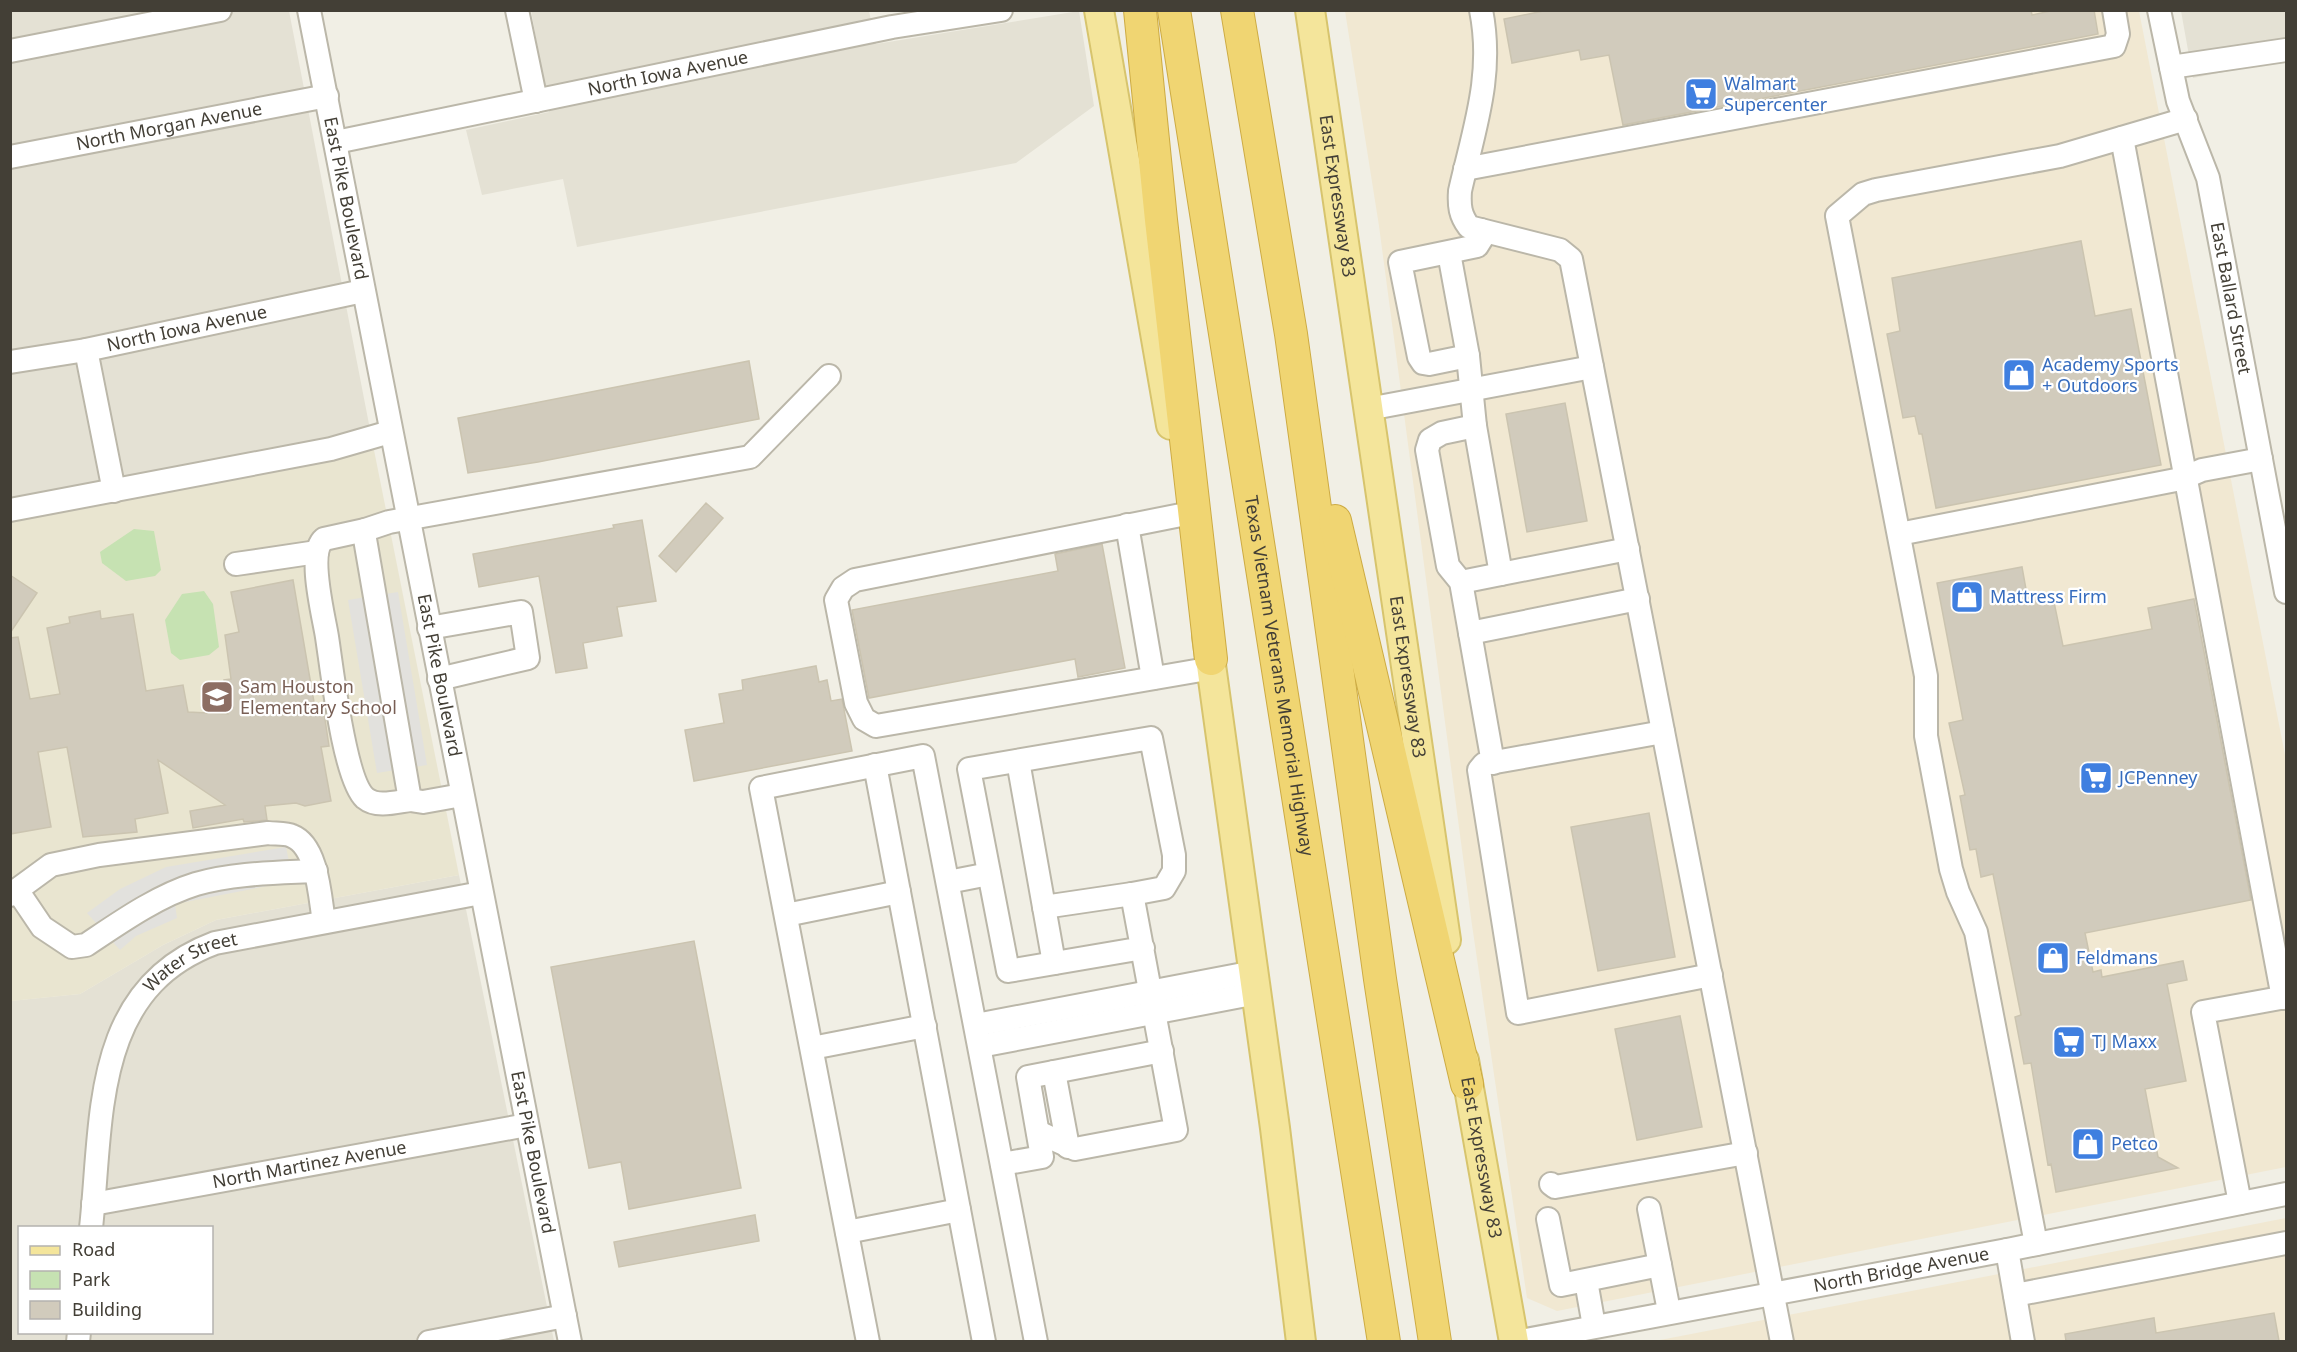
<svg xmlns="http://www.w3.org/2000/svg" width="2297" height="1352" viewBox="0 0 2297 1352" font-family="'Noto Sans',sans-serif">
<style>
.residential{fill:#e4e1d4;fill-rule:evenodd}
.commercial{fill:#f1e8d2}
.education{fill:#e9e5d0}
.green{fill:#c6e2b2}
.parking{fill:#e2e1dd}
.building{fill:#d1cbbc;stroke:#cbc4b0;stroke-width:1.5}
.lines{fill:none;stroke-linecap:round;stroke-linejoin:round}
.minor-casing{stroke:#bbb7a9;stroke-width:26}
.major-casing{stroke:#d7c46d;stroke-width:32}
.highway-casing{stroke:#cdab43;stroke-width:34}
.minor{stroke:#fff;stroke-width:22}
.major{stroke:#f4e59b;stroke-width:28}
.highway{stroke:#f0d572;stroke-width:32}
.labels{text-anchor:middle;stroke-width:4.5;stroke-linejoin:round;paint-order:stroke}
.street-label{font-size:18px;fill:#433f36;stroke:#fff}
.shop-label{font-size:18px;fill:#366cbe;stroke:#fff;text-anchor:start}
.education-label{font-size:18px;fill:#785e54;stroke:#fff;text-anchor:start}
</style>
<rect width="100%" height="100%" fill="#f1efe5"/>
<path class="residential" d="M 531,10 L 869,11 L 876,44 L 1079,11 L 1094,106 L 1016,163 L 577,247 L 563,179 L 482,195 L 466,130 L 549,112 Z
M 11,11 L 289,11 L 374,450 L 11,520 Z
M 2181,11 L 2286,11 L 2286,60 L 2193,78 Z
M 459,875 L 554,1341 L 11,1341 L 10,1001 L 80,994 L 163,945 L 216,920 ZM 20,1228 L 212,1228 L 212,1332 L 20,1332 Z"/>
<path class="commercial" d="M 1345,11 L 2139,11 L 2286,760 L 2286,1167 L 1557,1311 L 1527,1298 L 1472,925 L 1379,226 Z
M 2286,1218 L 2286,1341 L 1655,1341 Z"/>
<path class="education" d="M 374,450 L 459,875 L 216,920 L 163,945 L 80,994 L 11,1001 L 11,520 Z"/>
<path class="green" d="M 134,529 L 154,531 L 161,570 L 155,576 L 126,581 L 102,563 L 100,552 Z
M 204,591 L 213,604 L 219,647 L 209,655 L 180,660 L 171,653 L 165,620 L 182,594 Z"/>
<path class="parking" d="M 398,592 L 427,765 L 377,773 L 348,600 Z
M 286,847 L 293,881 L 175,904 L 177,918 L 136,936 L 120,950 L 87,913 L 120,889 L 166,867 Z"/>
<path class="building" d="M 1548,10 L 2031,10 L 2032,15 L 2055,10 L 2094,10 L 2098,34 L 1623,125 L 1609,55 L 1581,60 L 1579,50 L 1512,63 L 1504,19 Z
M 2081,241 L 2095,316 L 2131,309 L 2161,465 L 1936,508 L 1922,434 L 1919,434 L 1915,416 L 1903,418 L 1887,334 L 1900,331 L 1892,278 Z
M 749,361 L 759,419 L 538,462 L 468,473 L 458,418 Z
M 1565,403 L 1587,521 L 1527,532 L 1506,414 Z
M 706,503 L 723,518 L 676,572 L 659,556 Z
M 642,520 L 656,601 L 617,607 L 622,636 L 583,643 L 587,668 L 556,673 L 539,576 L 479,587 L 473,554 L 614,528 L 613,525 Z
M 1102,544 L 1125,668 L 1078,677 L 1075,659 L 869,698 L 852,610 L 1058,571 L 1055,554 Z
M 2022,567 L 2027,595 L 2036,594 L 2037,600 L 2053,597 L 2063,646 L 2152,629 L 2148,608 L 2194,599 L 2251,900 L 2085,933 L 2093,972 L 2101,970 L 2102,977 L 2183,961 L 2187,980 L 2167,984 L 2186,1081 L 2145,1089 L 2158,1157 L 2178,1168 L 2056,1192 L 2051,1164 L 2048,1165 L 2031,1063 L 2024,1064 L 2015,1017 L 2021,1015 L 1993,874 L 1981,877 L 1976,849 L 1970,850 L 1960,796 L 1965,795 L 1949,723 L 1963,720 L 1937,583 Z
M 10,575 L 37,593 L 10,633 Z
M 293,580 L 316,714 L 324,713 L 329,746 L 321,747 L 331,801 L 305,806 L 296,803 L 265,806 L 267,820 L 244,822 L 243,819 L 193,828 L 190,811 L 225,805 L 158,760 L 168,813 L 135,819 L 137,832 L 83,837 L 67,747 L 38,752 L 51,827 L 10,834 L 10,638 L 18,637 L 30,699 L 60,694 L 47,628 L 70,623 L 69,617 L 100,611 L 101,619 L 133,614 L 146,691 L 183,685 L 188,712 L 228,714 L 224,680 L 231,679 L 225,635 L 239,632 L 231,592 Z
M 816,666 L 819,682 L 827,680 L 831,701 L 842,699 L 852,751 L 694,781 L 685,730 L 724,723 L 719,694 L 743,690 L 742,680 Z
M 1649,813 L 1675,957 L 1598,971 L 1571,827 Z
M 694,941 L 741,1188 L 629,1209 L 621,1162 L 589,1168 L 551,967 Z
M 1680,1016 L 1702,1127 L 1637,1140 L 1615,1029 Z
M 755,1215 L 759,1241 L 619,1267 L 614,1242 Z
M 2274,1313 L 2279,1341 L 2066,1341 L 2065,1334 L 2154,1318 L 2156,1333 Z"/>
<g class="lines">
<g class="minor-casing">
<g id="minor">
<path id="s1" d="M 309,10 L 570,1342"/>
<path d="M 517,10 L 536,101"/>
<path d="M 1481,10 C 1494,75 1474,129 1460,191 C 1459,206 1460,215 1469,227 L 1560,250 L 1571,259 L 1782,1342"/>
<path id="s2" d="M 2159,10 L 2178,101 L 2208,178 L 2286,592"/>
<path d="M 10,51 L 220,10"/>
<path d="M 2171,67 L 2286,50"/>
<path d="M 2122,138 L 2283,998"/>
<path id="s3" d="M 336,142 L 892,27 L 1001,10"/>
<path id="s4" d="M 10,157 L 327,96"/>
<path d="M 1465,169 L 2114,46 L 2118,34 L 2114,10"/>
<path d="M 1449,253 L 1468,356 L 1475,426 L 1501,574 L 1628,549"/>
<path d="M 86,350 L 114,491"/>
<path d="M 1468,356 L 1429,364 L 1423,363 L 1419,357 L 1400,262 L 1477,246 L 1482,238 L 1481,230"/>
<path id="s5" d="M 10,362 L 86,350 L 363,291"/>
<path d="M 1368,409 L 1592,367"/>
<path d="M 1475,426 L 1442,433 L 1430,440 L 1427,450 L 1448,566 L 1461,582 L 1493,763"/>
<path d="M 10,510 L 331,449 L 390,432"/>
<path d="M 1186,514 L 855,580 L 843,588 L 836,600 L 856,703 L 864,719 L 876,726 L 1213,668"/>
<path d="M 1127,525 L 1153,678"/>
<path d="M 365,530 L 324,539 C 307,553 324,617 327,637 C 332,669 344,779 365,798 C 377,808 396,802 410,800"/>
<path d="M 1899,534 L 2181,479 L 2202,470 L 2261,459"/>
<path d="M 236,564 L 317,552"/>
<path d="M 1461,582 L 1501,574"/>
<path d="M 429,628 L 521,612 L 528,658 L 439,679"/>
<path d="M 1470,633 L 1638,599"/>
<path d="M 1663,732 L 1484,764 L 1479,770 L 1518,1013 L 1711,975"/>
<path d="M 1018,761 L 1054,963"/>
<path d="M 875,765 L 984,1342"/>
<path d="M 462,795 L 423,802 L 410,800 L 365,539 L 365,530 L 389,522 L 750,457 L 829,376"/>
<path d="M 948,882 L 989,874"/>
<path d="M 17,890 L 42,927 L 72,947 L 86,945 C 119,923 157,896 196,884 C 234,873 276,873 316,871"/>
<path d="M 10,895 L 51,865 L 99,855 L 268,833 C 275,834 286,833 292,836 C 318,846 320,899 324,922"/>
<path d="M 1044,907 L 1132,894"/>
<path d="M 786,915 L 899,892"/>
<path d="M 976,1025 L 1254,972"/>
<path d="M 980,1046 L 1257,993"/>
<path d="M 812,1048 L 925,1026"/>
<path d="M 1054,1072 L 1068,1147"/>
<path d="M 1038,1132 L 1075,1149 L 1176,1130 L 1132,894 L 1164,888 L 1174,871 L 1174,855 L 1151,738 L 969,769 L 1008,971 L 1143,948"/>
<path d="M 1002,1164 L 1042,1157 L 1028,1077 L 1162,1051"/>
<path d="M 1551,1184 L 1555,1187 L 1746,1153"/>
<path d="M 2240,1203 L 2203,1012 L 2286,997"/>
<path id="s6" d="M 93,1204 L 527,1125"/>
<path d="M 1649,1209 L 1669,1311"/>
<path d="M 1548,1219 L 1561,1285 L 1660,1265"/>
<path id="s7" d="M 91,1228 C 103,1119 91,989 215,943 L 481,893"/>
<path d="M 847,1232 L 959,1210"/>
<path d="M 2036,1244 L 1976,932 L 1958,892 L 1951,869 L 1926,736 L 1926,676 L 1837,216 L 1863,194 L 1876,190 L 2060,156 L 2186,119"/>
<path d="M 2007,1250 L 2023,1342"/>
<path d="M 1586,1281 L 1594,1326"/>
<path d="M 2015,1295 L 2286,1243"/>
<path d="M 78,1342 L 79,1332"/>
<path d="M 429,1342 L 565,1316"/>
<path d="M 868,1342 L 761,788 L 923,756 L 1036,1342"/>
<path id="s8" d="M 1515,1342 L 2007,1250 L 2286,1194"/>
</g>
</g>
<g class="major-casing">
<g id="major">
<path d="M 1099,10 L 1171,425"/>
<path id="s9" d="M 1310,10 L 1446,940"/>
<path d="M 1207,636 L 1275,1128 L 1301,1342"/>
<path id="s10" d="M 1464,1060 L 1514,1342"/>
</g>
</g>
<g class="highway-casing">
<g id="highway">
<path d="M 1140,10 L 1161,220 L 1211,659"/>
<path id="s11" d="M 1174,10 L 1384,1342"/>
<path d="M 1237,10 L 1291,334 L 1380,979 L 1435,1342"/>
<path d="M 1335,521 L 1467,1084"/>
</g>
</g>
<use href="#minor" class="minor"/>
<use href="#major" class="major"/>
<use href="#highway" class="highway"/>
</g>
<defs>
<g id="supermarket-square" transform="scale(1.725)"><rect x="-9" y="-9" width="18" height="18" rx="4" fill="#3f7fe0" stroke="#fff"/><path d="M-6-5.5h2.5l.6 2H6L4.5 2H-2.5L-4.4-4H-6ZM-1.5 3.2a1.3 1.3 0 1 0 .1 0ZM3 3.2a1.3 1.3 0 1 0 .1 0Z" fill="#fff"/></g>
<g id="shop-square" transform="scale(1.725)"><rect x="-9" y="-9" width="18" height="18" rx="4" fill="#3f7fe0" stroke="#fff"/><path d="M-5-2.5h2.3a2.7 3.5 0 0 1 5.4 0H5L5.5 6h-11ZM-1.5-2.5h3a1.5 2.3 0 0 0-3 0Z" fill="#fff"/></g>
<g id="school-square" transform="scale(1.725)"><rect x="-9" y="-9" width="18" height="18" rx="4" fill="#8d6e63" stroke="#fff"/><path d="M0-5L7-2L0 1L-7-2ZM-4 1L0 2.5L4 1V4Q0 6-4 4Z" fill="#fff"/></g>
</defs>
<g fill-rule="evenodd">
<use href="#supermarket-square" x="1701" y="94"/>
<use href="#shop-square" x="2019" y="375"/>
<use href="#shop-square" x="1967" y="597"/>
<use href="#school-square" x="217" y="697"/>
<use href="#supermarket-square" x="2096" y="778"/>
<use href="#shop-square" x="2053" y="958"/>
<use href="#supermarket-square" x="2069" y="1042"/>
<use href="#shop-square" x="2088" y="1144"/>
</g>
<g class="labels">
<g class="street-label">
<text dy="6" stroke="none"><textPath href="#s3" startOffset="339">North Iowa Avenue</textPath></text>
<text dy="6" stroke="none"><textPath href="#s4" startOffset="162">North Morgan Avenue</textPath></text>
<text dy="6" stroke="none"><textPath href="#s9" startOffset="188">East Expressway 83</textPath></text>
<text dy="6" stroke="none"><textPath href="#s1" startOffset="192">East Pike Boulevard</textPath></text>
<text dy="6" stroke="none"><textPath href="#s2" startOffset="298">East Ballard Street</textPath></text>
<text dy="6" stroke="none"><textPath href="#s5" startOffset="180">North Iowa Avenue</textPath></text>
<text dy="6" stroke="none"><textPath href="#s1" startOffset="678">East Pike Boulevard</textPath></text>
<text dy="6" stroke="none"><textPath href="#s11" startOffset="674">Texas Vietnam Veterans Memorial Highway</textPath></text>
<text dy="6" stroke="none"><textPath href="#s9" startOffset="674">East Expressway 83</textPath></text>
<text dy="6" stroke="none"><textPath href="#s7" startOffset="302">Water Street</textPath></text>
<text dy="6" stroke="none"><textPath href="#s1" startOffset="1164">East Pike Boulevard</textPath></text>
<text dy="6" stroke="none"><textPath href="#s10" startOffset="99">East Expressway 83</textPath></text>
<text dy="6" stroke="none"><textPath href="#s6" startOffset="220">North Martinez Avenue</textPath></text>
<text dy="6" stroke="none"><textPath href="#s8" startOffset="393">North Bridge Avenue</textPath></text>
</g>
<g class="shop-label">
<text x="1724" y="90">Walmart<tspan x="1724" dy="21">Supercenter</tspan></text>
<text x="2042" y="371">Academy Sports<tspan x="2042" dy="21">+ Outdoors</tspan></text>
<text x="1990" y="603">Mattress Firm</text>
<text x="2119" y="784">JCPenney</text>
<text x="2076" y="964">Feldmans</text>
<text x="2092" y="1048">TJ Maxx</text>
<text x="2111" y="1150">Petco</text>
</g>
<g class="education-label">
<text x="240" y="693">Sam Houston<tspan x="240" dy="21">Elementary School</tspan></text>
</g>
</g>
<rect width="2297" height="1352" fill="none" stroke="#433f36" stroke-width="24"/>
<rect x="18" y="1226" width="195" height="108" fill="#ffffff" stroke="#b4b2af" stroke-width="1.5"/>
<rect x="30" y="1246" width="30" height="9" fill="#f4e59b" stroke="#b4b2af" stroke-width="1.5"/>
<text x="72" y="1256" font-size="18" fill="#433f36">Road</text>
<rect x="30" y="1271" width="30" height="18" fill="#c6e2b2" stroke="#b4b2af" stroke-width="1.5"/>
<text x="72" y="1286" font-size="18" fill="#433f36">Park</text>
<rect x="30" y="1301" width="30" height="18" fill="#d1cbbc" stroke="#b4b2af" stroke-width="1.5"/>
<text x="72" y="1316" font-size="18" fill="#433f36">Building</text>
</svg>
